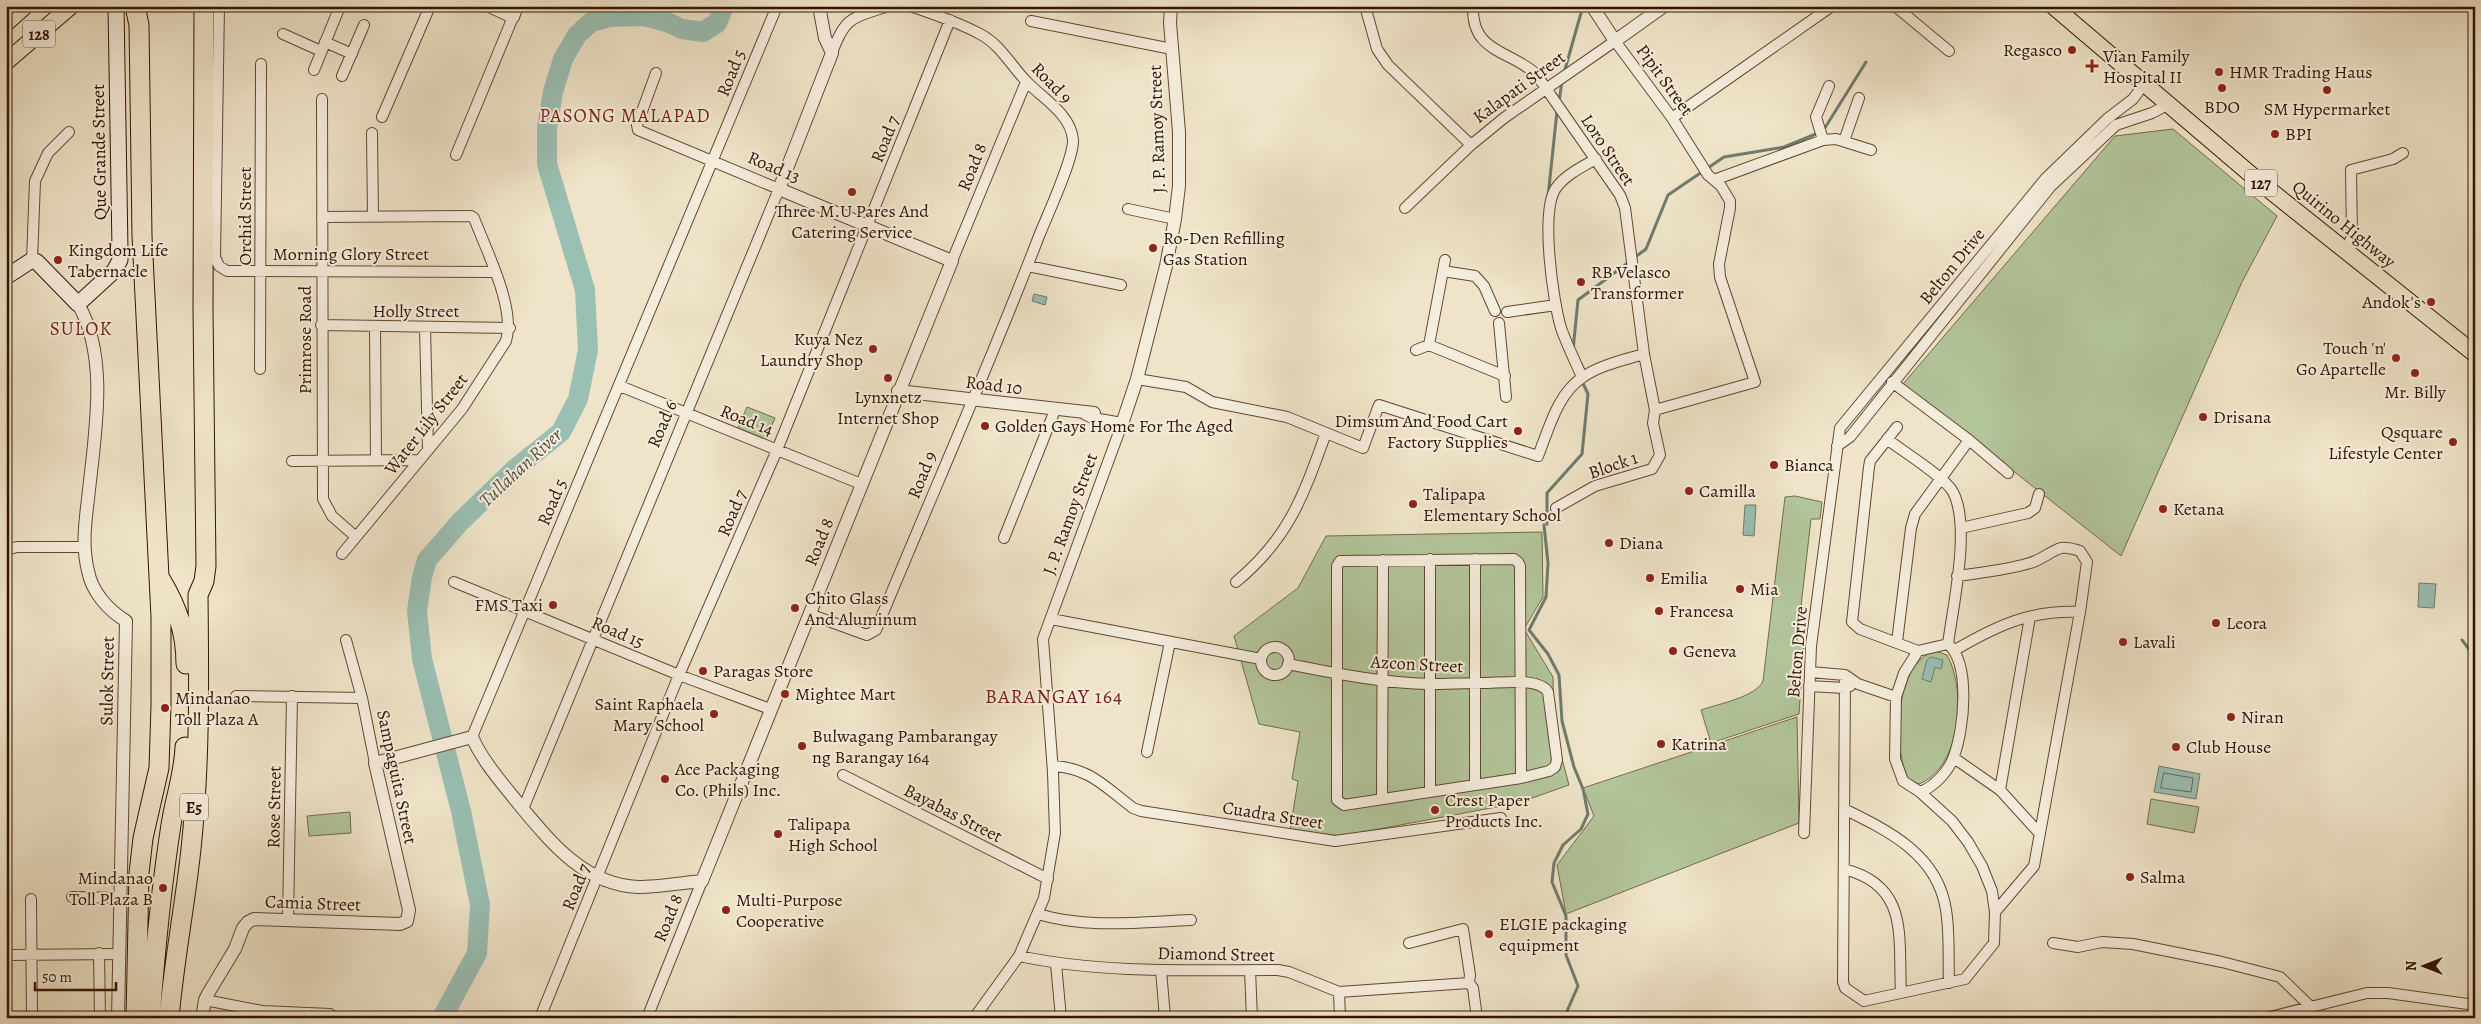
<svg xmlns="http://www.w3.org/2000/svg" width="2481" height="1024" viewBox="0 0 2481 1024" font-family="Alegreya,serif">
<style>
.green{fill:#b3c59b;stroke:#726c4e}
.water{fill:#9abfb3;stroke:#707b6c}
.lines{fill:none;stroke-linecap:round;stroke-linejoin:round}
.shore{stroke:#666a5a;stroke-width:1}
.stream{stroke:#707b6c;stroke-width:3}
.river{stroke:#9abfb3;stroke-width:20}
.minor-casing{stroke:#614834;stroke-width:12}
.tertiary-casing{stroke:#614834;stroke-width:14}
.secondary-casing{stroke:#321402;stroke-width:17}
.primary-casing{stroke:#321402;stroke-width:18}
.motorway-casing{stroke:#321402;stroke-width:21}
.minor{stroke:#f5eddc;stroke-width:10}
.tertiary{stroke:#f5eddc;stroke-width:12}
.secondary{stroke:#f5eddc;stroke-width:15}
.primary{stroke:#efe4c9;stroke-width:16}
.motorway{stroke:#efe4c9;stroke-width:19}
.poi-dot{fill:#8f2418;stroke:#f5eddc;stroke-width:2}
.labels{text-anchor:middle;stroke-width:4;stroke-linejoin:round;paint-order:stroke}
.shield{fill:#f5eddc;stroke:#6c5543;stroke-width:1}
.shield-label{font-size:16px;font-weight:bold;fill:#321402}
.poi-label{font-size:18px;fill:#321402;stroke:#f5eddc;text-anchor:start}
.street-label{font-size:18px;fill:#321402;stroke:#f5eddc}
.neighbourhood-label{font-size:19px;letter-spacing:1px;fill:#7a1f14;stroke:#f5eddc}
.water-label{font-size:19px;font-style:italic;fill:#565040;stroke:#f5eddc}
.quarter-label{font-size:20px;letter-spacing:1px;fill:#7a1f14;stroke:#f5eddc}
</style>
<rect width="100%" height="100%" fill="#efe4c9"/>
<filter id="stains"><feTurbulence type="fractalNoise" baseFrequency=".004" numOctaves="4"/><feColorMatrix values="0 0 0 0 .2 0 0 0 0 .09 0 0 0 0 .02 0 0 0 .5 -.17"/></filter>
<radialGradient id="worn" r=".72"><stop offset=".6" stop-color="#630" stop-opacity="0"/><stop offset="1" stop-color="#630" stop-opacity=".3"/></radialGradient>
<path class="green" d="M 2173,129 L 2277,216 L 2242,282 L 2121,556 L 1903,384 L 2115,136 Z
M 747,407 L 775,418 L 765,441 L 737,430 Z
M 1795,496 L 1822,502 L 1820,519 L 1811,519 L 1797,641 L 1804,642 L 1799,714 L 1711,743 L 1701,710 C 1718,704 1756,697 1763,681 L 1785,497 Z
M 1542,532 L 1543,597 L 1524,629 L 1553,677 L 1554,729 L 1569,785 L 1518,803 L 1341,836 L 1290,830 L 1298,781 L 1292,779 L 1300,732 L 1259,724 L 1234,636 L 1298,588 L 1326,536 Z
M 1935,651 L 1947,655 C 1967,691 1961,767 1919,784 L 1909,780 C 1892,749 1894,663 1935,651 Z
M 1797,717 L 1799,823 L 1566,914 L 1557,865 L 1594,816 L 1583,788 Z
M 2151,799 L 2199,807 L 2194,833 L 2147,824 Z
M 350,812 L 351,833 L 309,836 L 307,816 Z"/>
<path class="water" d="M 1034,294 L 1047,297 L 1045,305 L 1032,301 Z
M 1745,505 L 1756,505 L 1754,536 L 1743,535 Z
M 2419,583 L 2436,584 L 2434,608 L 2418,607 Z
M 1931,657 L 1943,660 L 1941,669 L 1935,667 L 1931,682 L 1922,679 L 1927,660 Z
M 2159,766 L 2200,774 L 2196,799 L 2154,792 Z"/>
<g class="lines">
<path class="shore" d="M 2164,773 L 2193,778 L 2191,792 L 2161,788 Z"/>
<path class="stream" d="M 1564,73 L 1583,6
M 1559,102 L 1562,81
M 1548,197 L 1557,111
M 1634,258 L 1646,249 L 1668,195 L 1724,157 L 1784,147 L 1823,131 L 1866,62
M 1573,350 L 1578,300 L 1629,262
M 1547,524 L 1547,493 L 1582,454 L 1588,394 L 1582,381
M 1544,525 L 1548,563 L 1546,597 L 1529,630 L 1548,654 L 1559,675 L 1562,721 L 1574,767 L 1583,789 L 1588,814 L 1581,829 L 1563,845 L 1554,863 L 1552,882 L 1566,916 L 1566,955 L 1578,986 L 1564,1018
M 2462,640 L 2475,657
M 2467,1018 L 2475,999"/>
<path class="river" d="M 442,1018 L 477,953 L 480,905 L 461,811 L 422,659 L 417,611 L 422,577 L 427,560 L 460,522 L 516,468 L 561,432 L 578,399 L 588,350 L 585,290 L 547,164 L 547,128 L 553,92 L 563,59 L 577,35 L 591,22 L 610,17 L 644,16 L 667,22 L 682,29 L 703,32 L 717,23 L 724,6"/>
<g class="minor-casing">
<path id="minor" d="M 219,6 L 215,257 L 219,266 L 227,271 L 495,272
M 1365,6 L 1377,49 L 1388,65 L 1471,145
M 1473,6 C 1471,53 1510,50 1536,74 L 1620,195 L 1625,208 L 1644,354 L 1655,410 L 1653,423 L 1660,455 L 1652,469 L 1595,486 L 1556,508
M 1895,6 L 1949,51
M 1031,21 L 1172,49
M 283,34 L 321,51
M 325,42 L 352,54
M 832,53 C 845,16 853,18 888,6
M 314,70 L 340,6
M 342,76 L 364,25
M 322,99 L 323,499 L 332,516 L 356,537
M 382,117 L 430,6
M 1672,118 L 1832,6
M 372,133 L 373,217
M 1823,140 L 1816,117 L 1829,86
M 1844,141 L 1859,98
M 456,155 L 513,17
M 1714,180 L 1823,140 L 1836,139 L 1871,150
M 1405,208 L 1471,145 L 1504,118 L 1615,41 L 1672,118 L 1708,175 L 1721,186 L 1730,201 L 1730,208 L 1719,264 L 1720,277 L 1755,382 L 1655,410
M 1128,209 L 1175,219
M 322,217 L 471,216 L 474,218 C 486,250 516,308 506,341 L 462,409 L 342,554
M 2346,251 L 2352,236 L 2351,170 L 2393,159 L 2403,153
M 32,260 L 35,181 L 48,153 L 69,132
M 952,261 L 1026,82
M 1028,266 L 1121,285
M 1443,271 L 1475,276 L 1484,286 L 1495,311
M 1507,312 L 1556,305
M 1499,323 L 1506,397
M 321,325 L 510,328
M 375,327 L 376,460
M 425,327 L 428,450
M 1429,345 L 1445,260
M 1416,350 L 1429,345 L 1505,376
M 260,369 L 261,64
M 1582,377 C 1575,361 1567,345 1561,328 C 1553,301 1540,211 1556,188 C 1565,175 1582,167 1596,159
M 1137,379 L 1186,387 L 1212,402 L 1287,417 L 1363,448 L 1379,405 L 1538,456 C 1549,429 1557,394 1583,377 C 1600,365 1624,360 1644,354
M 1892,382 L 1969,440 L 2008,473
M 620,386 L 861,484
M 1897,427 L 1870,461 L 1869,467 L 1852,622 L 1860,629 L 1918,651
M 1887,439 C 1902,451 1945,477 1953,492 C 1971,526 1953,606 1948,644
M 1837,446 L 1850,437 L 2051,186 L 2116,125 L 2152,113 L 2167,105
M 292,461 L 420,460
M 1961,528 L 2028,513 L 2035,508 L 2039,494
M 1004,538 L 1055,410
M 6,550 L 17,547 L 84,547
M 1430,559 L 1430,791
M 1957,576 C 1981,573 2006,570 2030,563 C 2041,560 2051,551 2061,548 C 2068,547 2074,549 2080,551 L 2087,562 L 2080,612 L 2034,866 L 1995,912
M 454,582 L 679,675 L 770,709
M 1236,582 C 1290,537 1303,496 1326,433
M 809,614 L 867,635 L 876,630 C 930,499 988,369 1039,236 C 1047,216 1074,158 1073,140 C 1071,114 1043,99 1027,82 C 1011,66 1001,45 980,34 C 958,22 933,14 910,6
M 1051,619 L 1261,659
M 346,640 L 362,698 L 375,763
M 1897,642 L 1911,528 L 1915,514 L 1969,440
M1261 661a14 14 0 1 1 28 0a14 14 0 1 1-28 0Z
M 1955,650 C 1998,625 2030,610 2080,612
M 1288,664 C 1334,673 1382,683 1429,684 C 1447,684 1465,683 1483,683 C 1500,683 1539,677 1548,692 L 1557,760 L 1555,767 L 1549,771 L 1521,778 L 1344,805 L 1337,800 L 1337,566 L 1340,561 L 1514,559 L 1518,562 L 1520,566 L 1521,778
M 1810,672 L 1845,675 L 1858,684 L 1896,697
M 1845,675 L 1843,982 L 1845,988 L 1864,1001 L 1965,979 L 1994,943 L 1995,912 L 1992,891 L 1982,866 L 1968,842 L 1952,821 L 1920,792 L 1903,781 L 1895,759 L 1896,697 L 1904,673 L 1918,651 L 1948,644 C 1971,664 1964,729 1954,756 C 1949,771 1934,787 1920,792
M 1809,686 L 1844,688 L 1850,686
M 236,696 L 362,698
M 472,737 L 777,6
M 1147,752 L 1170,642
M 1954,758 L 2000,790 L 2040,834
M 1053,766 C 1090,768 1105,787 1133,808 L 1141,811 L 1335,841 L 1501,818
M 843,775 L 1048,879
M 1475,784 L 1475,559
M 2000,790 L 2030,617
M 1382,799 L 1383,560
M 523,809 L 779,189 L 638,130 L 637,125 L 656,73
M 1844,809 C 1889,831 1938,855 1946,910 C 1950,934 1948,959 1949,983
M 1804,833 L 1811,646 L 1840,428 L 2046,178 L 2107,119 L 2133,99 L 2144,84
M 1844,869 C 1910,886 1898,937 1901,992
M 72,897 L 121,898
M 31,899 L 32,1018
M 1038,914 C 1087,929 1140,922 1191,920
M 288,919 L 292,696
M 1409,943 L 1463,929 L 1470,975 L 1469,983 L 1473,988 L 1477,1018
M 2053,943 L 2078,947 L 2102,942 L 2133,944 L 2222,962 L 2280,977 L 2310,1006
M 99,953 L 100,1018
M 6,955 L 120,954
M 1019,956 C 1104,974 1192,970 1278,970 L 1289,972 L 1339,992 L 1469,983
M 1056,964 L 1061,1018
M 1161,970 L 1165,1018
M 1250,970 L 1252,1018
M 1339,992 L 1340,1018
M 205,1000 L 262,1011 L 330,1014
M 540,1018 L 679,675 L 777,450 L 950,20
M 647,1018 L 702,881
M 974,1018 L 1019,956 L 1044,898 L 1055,833 L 1053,772 L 1043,639 L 1122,424
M 2266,1018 L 2367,993 L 2388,993 L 2475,1005"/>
</g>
<g class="tertiary-casing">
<path id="tertiary" d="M 489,6 L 513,17 L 517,6
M 1592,6 L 1615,41 L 1664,6
M 78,304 C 110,358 94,439 88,499 C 85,523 82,547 88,571 C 92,592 108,610 126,621 L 118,1018
M 898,391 L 1094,413
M 1086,414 L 1099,420 L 1122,424 L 1137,379 L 1166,266 L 1175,219 L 1179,186 L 1179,132 L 1170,23 L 1171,6
M 202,1018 L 205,1000 L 209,992 L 235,949 L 243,928 L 248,922 L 254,919 L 400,924 L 407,921 L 409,910 L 375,763 L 472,737 C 484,764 504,785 522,808 C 553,845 586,885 638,887 C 659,887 681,883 702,881 L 952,261 L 779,189 L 832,53 L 825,38 L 819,6"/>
</g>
<g class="secondary-casing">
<path id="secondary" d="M 6,277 L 32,260 L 37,262 L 78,304 L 114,271 L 120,260 L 120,250 L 116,6"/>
</g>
<g class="primary-casing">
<path id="primary" d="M 2053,6 L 2262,184 L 2475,354
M 6,23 L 25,6
M 6,62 L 71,6"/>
</g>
<g class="motorway-casing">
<path id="motorway" d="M 135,6 L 139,25 L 142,236 L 161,617 L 161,705 L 159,768 L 143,838 L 139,873 L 136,1018
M 161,580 C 177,607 186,632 186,664
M 150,1018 C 155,953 161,889 171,825 C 175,799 184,774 185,747
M 169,1018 C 174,961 185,905 191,849 C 200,765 199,679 198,595 L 204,581 L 206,566 L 203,310 L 204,6"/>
</g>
<use href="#minor" class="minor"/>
<use href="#tertiary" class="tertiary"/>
<use href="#secondary" class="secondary"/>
<use href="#primary" class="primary"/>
<use href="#motorway" class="motorway"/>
</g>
<g class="poi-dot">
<circle cx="2072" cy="50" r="5"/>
<path d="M2089.5 58.5h5v5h5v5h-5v5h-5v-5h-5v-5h5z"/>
<circle cx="2219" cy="72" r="5"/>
<circle cx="2222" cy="88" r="5"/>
<circle cx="2327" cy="90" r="5"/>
<circle cx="2275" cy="134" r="5"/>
<circle cx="852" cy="192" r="5"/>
<circle cx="1153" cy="248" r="5"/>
<circle cx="58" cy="260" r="5"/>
<circle cx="1581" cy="282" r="5"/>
<circle cx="2431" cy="302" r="5"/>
<circle cx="873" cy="349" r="5"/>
<circle cx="2396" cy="358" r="5"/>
<circle cx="2415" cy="373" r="5"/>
<circle cx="888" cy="378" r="5"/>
<circle cx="2203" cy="417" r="5"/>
<circle cx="985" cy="426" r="5"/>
<circle cx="1518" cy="431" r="5"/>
<circle cx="2453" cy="442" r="5"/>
<circle cx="1774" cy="465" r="5"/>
<circle cx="1689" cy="491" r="5"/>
<circle cx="1413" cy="504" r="5"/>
<circle cx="2163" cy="509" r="5"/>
<circle cx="1609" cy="543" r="5"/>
<circle cx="1650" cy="578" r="5"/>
<circle cx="1740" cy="589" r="5"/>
<circle cx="553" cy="605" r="5"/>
<circle cx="795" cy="608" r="5"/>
<circle cx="1659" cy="611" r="5"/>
<circle cx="2216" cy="623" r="5"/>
<circle cx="2123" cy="642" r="5"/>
<circle cx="1673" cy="651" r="5"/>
<circle cx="703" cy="671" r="5"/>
<circle cx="785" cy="694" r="5"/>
<circle cx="165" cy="708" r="5"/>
<circle cx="714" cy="714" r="5"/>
<circle cx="2231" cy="717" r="5"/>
<circle cx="1661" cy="744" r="5"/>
<circle cx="802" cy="746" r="5"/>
<circle cx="2176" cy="747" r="5"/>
<circle cx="665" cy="779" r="5"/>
<circle cx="1435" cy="810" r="5"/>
<circle cx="778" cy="834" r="5"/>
<circle cx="2130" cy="877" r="5"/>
<circle cx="163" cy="888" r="5"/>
<circle cx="726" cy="910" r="5"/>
<circle cx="1489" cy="934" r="5"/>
</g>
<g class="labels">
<g class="shield">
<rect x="23" y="20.5" width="32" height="27" rx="4"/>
<rect x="2245" y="169.5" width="32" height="27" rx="4"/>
<rect x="180" y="793.5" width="28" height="27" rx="4"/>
</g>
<g class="shield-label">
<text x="39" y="40">128</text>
<text x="2261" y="189">127</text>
<text x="194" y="813">E5</text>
</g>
<g class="poi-label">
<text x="2062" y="56" text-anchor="end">Regasco</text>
<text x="2103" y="62">Vian Family<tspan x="2103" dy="21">Hospital II</tspan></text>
<text x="2229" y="78">HMR Trading Haus</text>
<text x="2222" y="113" text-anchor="middle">BDO</text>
<text x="2327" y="115" text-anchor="middle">SM Hypermarket</text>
<text x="2285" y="140">BPI</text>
<text x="852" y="217" text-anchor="middle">Three M.U Pares And<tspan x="852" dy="21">Catering Service</tspan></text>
<text x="1163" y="244">Ro-Den Refilling<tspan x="1163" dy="21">Gas Station</tspan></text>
<text x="68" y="256">Kingdom Life<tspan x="68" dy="21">Tabernacle</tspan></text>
<text x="1591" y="278">RB Velasco<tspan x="1591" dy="21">Transformer</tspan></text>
<text x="2421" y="308" text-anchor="end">Andok's</text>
<text x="863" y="345" text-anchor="end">Kuya Nez<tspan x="863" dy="21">Laundry Shop</tspan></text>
<text x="2386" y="354" text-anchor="end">Touch 'n'<tspan x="2386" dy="21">Go Apartelle</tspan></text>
<text x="2415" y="398" text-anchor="middle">Mr. Billy</text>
<text x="888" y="403" text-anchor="middle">Lynxnetz<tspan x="888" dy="21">Internet Shop</tspan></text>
<text x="2213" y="423">Drisana</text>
<text x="1508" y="427" text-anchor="end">Dimsum And Food Cart<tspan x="1508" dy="21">Factory Supplies</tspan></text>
<text x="995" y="432">Golden Gays Home For The Aged</text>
<text x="2443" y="438" text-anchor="end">Qsquare<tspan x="2443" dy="21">Lifestyle Center</tspan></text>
<text x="1784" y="471">Bianca</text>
<text x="1699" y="497">Camilla</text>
<text x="1423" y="500">Talipapa<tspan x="1423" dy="21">Elementary School</tspan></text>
<text x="2173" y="515">Ketana</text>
<text x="1619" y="549">Diana</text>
<text x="1660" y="584">Emilia</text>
<text x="1750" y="595">Mia</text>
<text x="805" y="604">Chito Glass<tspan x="805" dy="21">And Aluminum</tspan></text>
<text x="543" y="611" text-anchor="end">FMS Taxi</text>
<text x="1669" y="617">Francesa</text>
<text x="2226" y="629">Leora</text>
<text x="2133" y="648">Lavali</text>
<text x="1683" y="657">Geneva</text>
<text x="713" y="677">Paragas Store</text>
<text x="795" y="700">Mightee Mart</text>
<text x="175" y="704">Mindanao<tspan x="175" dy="21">Toll Plaza A</tspan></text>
<text x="704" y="710" text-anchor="end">Saint Raphaela<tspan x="704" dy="21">Mary School</tspan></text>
<text x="2241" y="723">Niran</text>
<text x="812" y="742">Bulwagang Pambarangay<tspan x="812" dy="21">ng Barangay 164</tspan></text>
<text x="1671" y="750">Katrina</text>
<text x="2186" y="753">Club House</text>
<text x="675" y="775">Ace Packaging<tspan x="675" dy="21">Co. (Phils) Inc.</tspan></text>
<text x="1445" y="806">Crest Paper<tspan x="1445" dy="21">Products Inc.</tspan></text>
<text x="788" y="830">Talipapa<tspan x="788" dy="21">High School</tspan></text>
<text x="2140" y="883">Salma</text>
<text x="153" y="884" text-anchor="end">Mindanao<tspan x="153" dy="21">Toll Plaza B</tspan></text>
<text x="736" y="906">Multi-Purpose<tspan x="736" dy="21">Cooperative</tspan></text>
<text x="1499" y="930">ELGIE packaging<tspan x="1499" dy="21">equipment</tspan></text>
</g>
<g class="street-label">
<text transform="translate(731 73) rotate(-68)" y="6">Road 5</text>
<text transform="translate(1665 80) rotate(54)" y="6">Pipit Street</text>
<text transform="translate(1052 83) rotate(46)" y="6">Road 9</text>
<text transform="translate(1519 87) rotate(-36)" y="6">Kalapati Street</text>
<text transform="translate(1157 129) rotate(-92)" y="6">J. P. Ramoy Street</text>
<text transform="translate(885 139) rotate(-68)" y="6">Road 7</text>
<text transform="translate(1608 150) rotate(56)" y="6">Loro Street</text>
<text transform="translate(99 152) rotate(-91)" y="6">Que Grande Street</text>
<text transform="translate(774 167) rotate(23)" y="6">Road 13</text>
<text transform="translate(972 167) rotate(-68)" y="6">Road 8</text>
<text transform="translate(245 216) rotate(-90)" y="6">Orchid Street</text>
<text transform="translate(2344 224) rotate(39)" y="6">Quirino Highway</text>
<text x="351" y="260">Morning Glory Street</text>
<text transform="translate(1952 266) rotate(-51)" y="6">Belton Drive</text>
<text x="416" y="317">Holly Street</text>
<text transform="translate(305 340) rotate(-90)" y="6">Primrose Road</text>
<text transform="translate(994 385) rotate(7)" y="6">Road 10</text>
<text transform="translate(747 420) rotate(22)" y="6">Road 14</text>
<text transform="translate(426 424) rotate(-52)" y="6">Water Lily Street</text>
<text transform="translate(662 424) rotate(-67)" y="6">Road 6</text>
<text transform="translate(1613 465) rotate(-19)" y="6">Block 1</text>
<text transform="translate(922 475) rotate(-68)" y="6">Road 9</text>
<text transform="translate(552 502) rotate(-67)" y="6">Road 5</text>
<text transform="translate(732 513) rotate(-67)" y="6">Road 7</text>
<text transform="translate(1070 514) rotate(-70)" y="6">J. P. Ramoy Street</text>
<text transform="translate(819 542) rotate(-68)" y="6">Road 8</text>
<text transform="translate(618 632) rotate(23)" y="6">Road 15</text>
<text transform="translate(1797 652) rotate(-85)" y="6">Belton Drive</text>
<text transform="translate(1417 664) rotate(3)" y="6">Azcon Street</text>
<text transform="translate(107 681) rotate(-89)" y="6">Sulok Street</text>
<text transform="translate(397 777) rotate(78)" y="6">Sampaguita Street</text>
<text transform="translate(274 807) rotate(-89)" y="6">Rose Street</text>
<text transform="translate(953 813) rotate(27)" y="6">Bayabas Street</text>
<text transform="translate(1273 815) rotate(9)" y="6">Cuadra Street</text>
<text transform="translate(576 887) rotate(-68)" y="6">Road 7</text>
<text transform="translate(313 903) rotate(2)" y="6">Camia Street</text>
<text transform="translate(668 918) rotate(-68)" y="6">Road 8</text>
<text transform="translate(1216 954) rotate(1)" y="6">Diamond Street</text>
</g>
<g class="neighbourhood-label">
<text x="625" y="122">PASONG MALAPAD</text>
<text x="81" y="335">SULOK</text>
</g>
<g class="water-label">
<text transform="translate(520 467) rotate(-43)" y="7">Tullahan River</text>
</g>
<g class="quarter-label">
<text x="1054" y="703">BARANGAY 164</text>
</g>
</g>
<rect width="2481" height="1024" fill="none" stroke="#efe4c9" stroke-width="25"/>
<rect x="8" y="8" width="2466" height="1009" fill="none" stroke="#321402" stroke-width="2.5"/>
<rect x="12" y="12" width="2456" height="999" fill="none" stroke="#321402"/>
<g transform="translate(2424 966) rotate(270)" stroke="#f5eddc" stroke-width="4" paint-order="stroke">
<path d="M0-4L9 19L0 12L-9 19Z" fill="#321402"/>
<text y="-8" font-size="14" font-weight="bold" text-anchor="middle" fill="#321402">N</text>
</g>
<path d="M35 982v8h81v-8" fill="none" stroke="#321402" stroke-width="2.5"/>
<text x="42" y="982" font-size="15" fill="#321402" stroke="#f5eddc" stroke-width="4" paint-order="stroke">50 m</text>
<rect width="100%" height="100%" filter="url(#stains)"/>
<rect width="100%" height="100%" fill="url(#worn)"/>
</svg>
